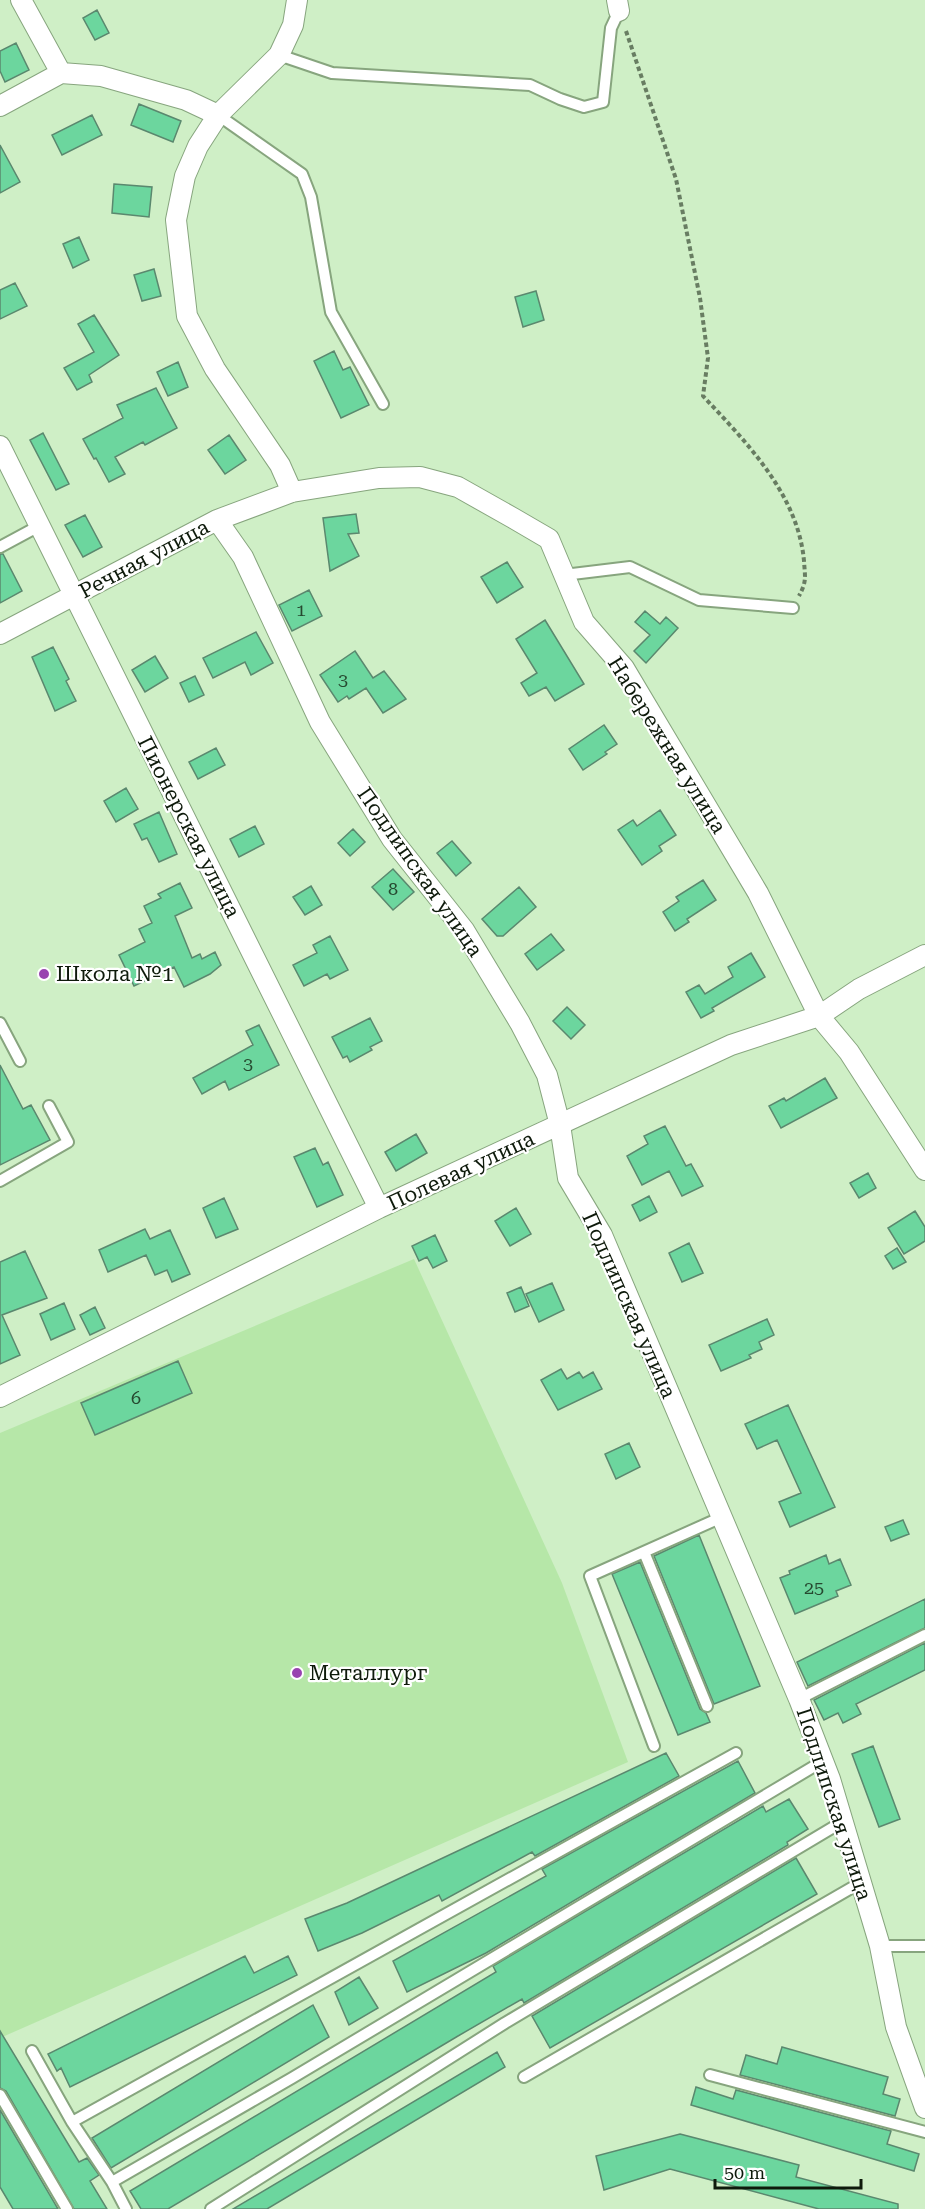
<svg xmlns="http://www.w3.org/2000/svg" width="925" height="2209" viewBox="0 0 925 2209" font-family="'Roboto Serif',serif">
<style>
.green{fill:#b6e7a8}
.building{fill:#6cd69e;stroke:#5a886e;stroke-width:1.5}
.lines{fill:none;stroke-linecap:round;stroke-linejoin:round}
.service-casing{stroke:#87a57e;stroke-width:14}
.minor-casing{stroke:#87a57e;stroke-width:22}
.path{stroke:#687d62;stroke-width:4;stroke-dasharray:4.5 3;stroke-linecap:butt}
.service{stroke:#fff;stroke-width:10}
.minor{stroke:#fff;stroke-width:20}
.poi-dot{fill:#9943b0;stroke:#fff;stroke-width:2}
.labels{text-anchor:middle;stroke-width:4.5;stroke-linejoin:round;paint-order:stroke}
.number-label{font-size:18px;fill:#264930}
.street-label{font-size:21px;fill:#0e1a0b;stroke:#fff}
.poi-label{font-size:21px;fill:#0e1a0b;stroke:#fff;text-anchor:start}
</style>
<rect width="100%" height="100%" fill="#cfefc6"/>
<path class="green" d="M 414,1259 L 562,1583 L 628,1762 L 0,2038 L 0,1433 Z"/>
<path class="building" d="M 97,10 L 109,33 L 95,40 L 83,18 Z
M 16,43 L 29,70 L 5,82 L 0,71 L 0,51 Z
M 139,104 L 181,121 L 173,142 L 131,125 Z
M 92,115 L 102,135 L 62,155 L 52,135 Z
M 0,145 L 20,182 L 0,193 Z
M 114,184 L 152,187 L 149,217 L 112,213 Z
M 79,237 L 89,260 L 73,268 L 63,244 Z
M 154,269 L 161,296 L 142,301 L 134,275 Z
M 15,283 L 27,306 L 0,319 L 0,290 Z
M 536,291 L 544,320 L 523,327 L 515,297 Z
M 94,315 L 119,355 L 89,375 L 92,382 L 77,390 L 64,368 L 94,352 L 78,324 Z
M 334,351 L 343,370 L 350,367 L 369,405 L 341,418 L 314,361 Z
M 178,362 L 188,387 L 168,396 L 157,372 Z
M 156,388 L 177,428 L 145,445 L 143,442 L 115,457 L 125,474 L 109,482 L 96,458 L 94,459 L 83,439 L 123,418 L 117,405 Z
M 43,433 L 69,484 L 56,490 L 30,440 Z
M 229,435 L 246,460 L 225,474 L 208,450 Z
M 356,514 L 359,533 L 348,534 L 359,556 L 330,571 L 323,518 Z
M 85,515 L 102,547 L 83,557 L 65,525 Z
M 0,554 L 3,554 L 22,591 L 0,603 Z
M 507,562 L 523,587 L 497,603 L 481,577 Z
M 309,590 L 322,616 L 292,631 L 279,605 Z
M 645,611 L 660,624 L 666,617 L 678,628 L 646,663 L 634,651 L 650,635 L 635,622 Z
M 545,620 L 584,684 L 555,701 L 546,687 L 529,696 L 521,683 L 537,673 L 516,639 Z
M 256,632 L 273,663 L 251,675 L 245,662 L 213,678 L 203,658 Z
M 53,647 L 69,679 L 66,681 L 76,701 L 55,711 L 32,657 Z
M 355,651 L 373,678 L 384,671 L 406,699 L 383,713 L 366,688 L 349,699 L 347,696 L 338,702 L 320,675 Z
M 155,656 L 168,678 L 145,692 L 132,670 Z
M 195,676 L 204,695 L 189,702 L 180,683 Z
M 604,725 L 617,744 L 605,752 L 607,754 L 583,770 L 569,749 Z
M 216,748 L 225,765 L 198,779 L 189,762 Z
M 126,788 L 138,809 L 116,822 L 104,801 Z
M 660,810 L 676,835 L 659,846 L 662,851 L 642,865 L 618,830 L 633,820 L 637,826 Z
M 159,812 L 177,854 L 159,862 L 147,838 L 142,840 L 134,824 Z
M 255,826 L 264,844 L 239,857 L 230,839 Z
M 353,829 L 365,842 L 350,856 L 338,843 Z
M 452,841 L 471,863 L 456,876 L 437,853 Z
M 393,869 L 414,892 L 393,910 L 372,887 Z
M 703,880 L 716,900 L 687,919 L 689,922 L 675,931 L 663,912 L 679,901 L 676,897 Z
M 180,883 L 192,908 L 175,916 L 192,958 L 200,954 L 202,959 L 215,952 L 221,965 L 210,974 L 184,987 L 174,967 L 134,986 L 119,955 L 145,942 L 139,929 L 152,923 L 144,906 L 161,898 L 158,894 Z
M 311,886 L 322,905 L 305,915 L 293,897 Z
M 519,887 L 536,907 L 503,936 L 497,936 L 482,919 Z
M 551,934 L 564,950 L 537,970 L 525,954 Z
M 330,936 L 348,970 L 330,979 L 327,974 L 304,986 L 293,965 L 317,953 L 313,945 Z
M 751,953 L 765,977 L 712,1008 L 714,1011 L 701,1018 L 686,992 L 699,985 L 705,994 L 733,977 L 728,967 Z
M 567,1007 L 585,1025 L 571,1039 L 553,1021 Z
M 370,1018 L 382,1041 L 370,1047 L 372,1050 L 350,1062 L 347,1056 L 343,1058 L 332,1037 Z
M 259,1025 L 279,1065 L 229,1090 L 225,1081 L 202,1094 L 193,1078 L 253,1045 L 246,1031 Z
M 0,1065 L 23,1109 L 31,1105 L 50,1140 L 0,1165 Z
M 825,1078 L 837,1098 L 781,1128 L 769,1106 L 784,1098 L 786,1101 Z
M 665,1126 L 686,1166 L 691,1164 L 703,1186 L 682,1196 L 669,1171 L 642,1185 L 627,1156 L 648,1144 L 644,1136 Z
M 416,1134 L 427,1153 L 396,1171 L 385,1152 Z
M 315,1148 L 323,1165 L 328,1162 L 343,1195 L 317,1207 L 294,1157 Z
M 868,1173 L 876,1188 L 859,1198 L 850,1183 Z
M 649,1196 L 657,1212 L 640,1221 L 632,1205 Z
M 224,1198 L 238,1229 L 216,1238 L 203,1208 Z
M 516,1208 L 531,1234 L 510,1246 L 495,1221 Z
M 915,1211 L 925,1227 L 925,1241 L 904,1254 L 888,1228 Z
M 145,1229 L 150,1239 L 170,1230 L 190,1274 L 172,1282 L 167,1270 L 155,1275 L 146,1255 L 108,1272 L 99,1250 Z
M 435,1235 L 447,1261 L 433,1268 L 427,1257 L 419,1261 L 412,1246 Z
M 689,1243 L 703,1273 L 682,1282 L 669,1253 Z
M 897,1248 L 906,1262 L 893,1269 L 885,1256 Z
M 25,1251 L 47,1298 L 2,1315 L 20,1355 L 0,1364 L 0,1262 Z
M 552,1283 L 564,1310 L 539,1322 L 526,1294 Z
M 521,1287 L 529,1306 L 515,1312 L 507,1293 Z
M 64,1303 L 75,1329 L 51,1340 L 40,1314 Z
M 95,1307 L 105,1328 L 90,1335 L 80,1315 Z
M 767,1319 L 774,1335 L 759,1342 L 762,1349 L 749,1355 L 751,1358 L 721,1371 L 709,1345 Z
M 178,1361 L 192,1393 L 95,1435 L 81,1403 Z
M 561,1369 L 567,1379 L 579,1372 L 583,1378 L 593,1372 L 602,1389 L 558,1410 L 541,1380 Z
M 788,1405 L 835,1507 L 790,1527 L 779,1502 L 801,1493 L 777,1440 L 757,1449 L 745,1424 Z
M 629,1443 L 640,1467 L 616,1479 L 605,1454 Z
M 903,1520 L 909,1534 L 891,1541 L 885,1527 Z
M 699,1535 L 760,1686 L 714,1704 L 654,1556 Z
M 826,1555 L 829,1564 L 840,1559 L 851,1585 L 836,1591 L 838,1596 L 795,1614 L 780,1578 L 790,1574 L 789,1571 Z
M 640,1562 L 700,1709 L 706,1713 L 710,1722 L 678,1735 L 612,1574 Z
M 925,1599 L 925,1628 L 808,1686 L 797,1662 Z
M 925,1643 L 925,1670 L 856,1704 L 861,1714 L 843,1723 L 838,1713 L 824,1720 L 814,1700 Z
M 873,1746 L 900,1819 L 879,1827 L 852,1754 Z
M 666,1753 L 679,1776 L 535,1856 L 532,1852 L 442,1901 L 439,1895 L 362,1933 L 318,1951 L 305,1919 L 347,1903 Z
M 738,1761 L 755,1793 L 486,1953 L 407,1992 L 393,1961 L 546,1876 L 542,1869 Z
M 789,1799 L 808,1829 L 787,1842 L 788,1845 L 524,2003 L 522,1999 L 458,2036 L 168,2209 L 141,2209 L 130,2191 L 496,1972 L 493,1966 L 763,1806 L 766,1812 Z
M 796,1858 L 817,1894 L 550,2048 L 532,2016 Z
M 245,1956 L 254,1973 L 288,1956 L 297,1975 L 70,2087 L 61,2068 L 57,2071 L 48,2054 Z
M 359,1977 L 378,2008 L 349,2025 L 335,1992 Z
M 313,2005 L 329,2037 L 111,2168 L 92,2138 Z
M 0,2031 L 79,2162 L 87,2158 L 99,2175 L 90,2181 L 107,2209 L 74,2209 L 6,2091 L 0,2088 Z
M 782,2047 L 888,2077 L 883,2094 L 900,2099 L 895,2116 L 740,2075 L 746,2055 L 777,2064 Z
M 497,2052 L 505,2067 L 267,2209 L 233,2209 Z
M 696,2087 L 733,2099 L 736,2090 L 891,2131 L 887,2144 L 919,2154 L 914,2171 L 691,2105 Z
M 0,2110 L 58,2209 L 13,2209 L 0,2187 Z
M 680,2134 L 799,2165 L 796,2177 L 898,2204 L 898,2209 L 819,2209 L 670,2169 L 604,2190 L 596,2156 Z"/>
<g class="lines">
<g class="service-casing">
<path id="service" d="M 279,55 L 332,73 L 530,85 L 560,99 L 584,107 L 603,102 L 611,28 L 619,11
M 218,115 L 302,174 L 311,197 L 331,312 L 383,404
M 0,547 L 39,526
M 564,575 L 630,567 L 699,600 L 793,608
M 0,1023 L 20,1061
M 0,1181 L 68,1142 L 49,1106
M 644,1552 L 707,1706
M 799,1699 L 925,1635
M 654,1746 L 590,1576 L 722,1517
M 736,1753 L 72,2122 L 112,2182 L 292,2078 L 823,1761
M 880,1946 L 925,1946
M 32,2051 L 72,2122
M 710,2075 L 925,2132
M 524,2077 L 860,1883
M 0,2095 L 67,2209
M 112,2182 L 126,2209
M 211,2209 L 505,2023 L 842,1822"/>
</g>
<g class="minor-casing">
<path id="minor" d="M 21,0 L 61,73
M 617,0 L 619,11
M 0,106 L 61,73 L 101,76 L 186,100 L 218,115
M 0,446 L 379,1208
M 292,492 L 280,465 L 215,369 L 187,316 L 176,220 L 185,176 L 198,146 L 218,115 L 279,55 L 293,25 L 297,0
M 217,520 L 243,557 L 320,722 L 392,839 L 464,930 L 520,1023 L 547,1075 L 560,1125 L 568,1178 L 602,1235 L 799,1699 L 830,1779 L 880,1946 L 896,2027 L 925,2108
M 0,634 L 217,520 L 292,492 L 379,478 L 420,477 L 458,487 L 513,518 L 549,539 L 584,622 L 624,668 L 758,893 L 819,1016 L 849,1052 L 925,1170
M 0,1397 L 379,1208 L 731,1045 L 819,1016 L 859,989 L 925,955"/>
</g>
<path class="path" d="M 626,31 L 676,179 L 700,298 L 708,358 L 703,396 C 746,442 798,494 804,561 C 805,577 807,581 799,596"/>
<use href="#service" class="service"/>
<use href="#minor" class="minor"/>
</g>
<g class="poi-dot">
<circle cx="44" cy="974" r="6"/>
<circle cx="297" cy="1673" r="6"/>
</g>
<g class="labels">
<g class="number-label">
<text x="301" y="616">1</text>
<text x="343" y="686">3</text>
<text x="393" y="895">8</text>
<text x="248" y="1070">3</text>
<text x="136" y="1404">6</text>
<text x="814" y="1594">25</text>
</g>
<g class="street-label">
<text transform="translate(144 559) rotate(-28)" y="7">Речная улица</text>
<text transform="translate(667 745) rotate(58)" y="7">Набережная улица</text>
<text transform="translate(189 827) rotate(63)" y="7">Пионерская улица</text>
<text transform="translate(420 872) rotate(55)" y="7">Подлипская улица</text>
<text transform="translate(461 1171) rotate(-25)" y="7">Полевая улица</text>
<text transform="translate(629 1305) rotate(66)" y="7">Подлипская улица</text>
<text transform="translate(834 1804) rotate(72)" y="7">Подлипская улица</text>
</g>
<g class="poi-label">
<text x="56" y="981">Школа №1</text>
<text x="309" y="1680">Металлург</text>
</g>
</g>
<path d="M715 2179v9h146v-9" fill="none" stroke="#0e1a0b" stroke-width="3"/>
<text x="724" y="2179" font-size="18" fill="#0e1a0b" stroke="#ffffff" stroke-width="4.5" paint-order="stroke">50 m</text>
</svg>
